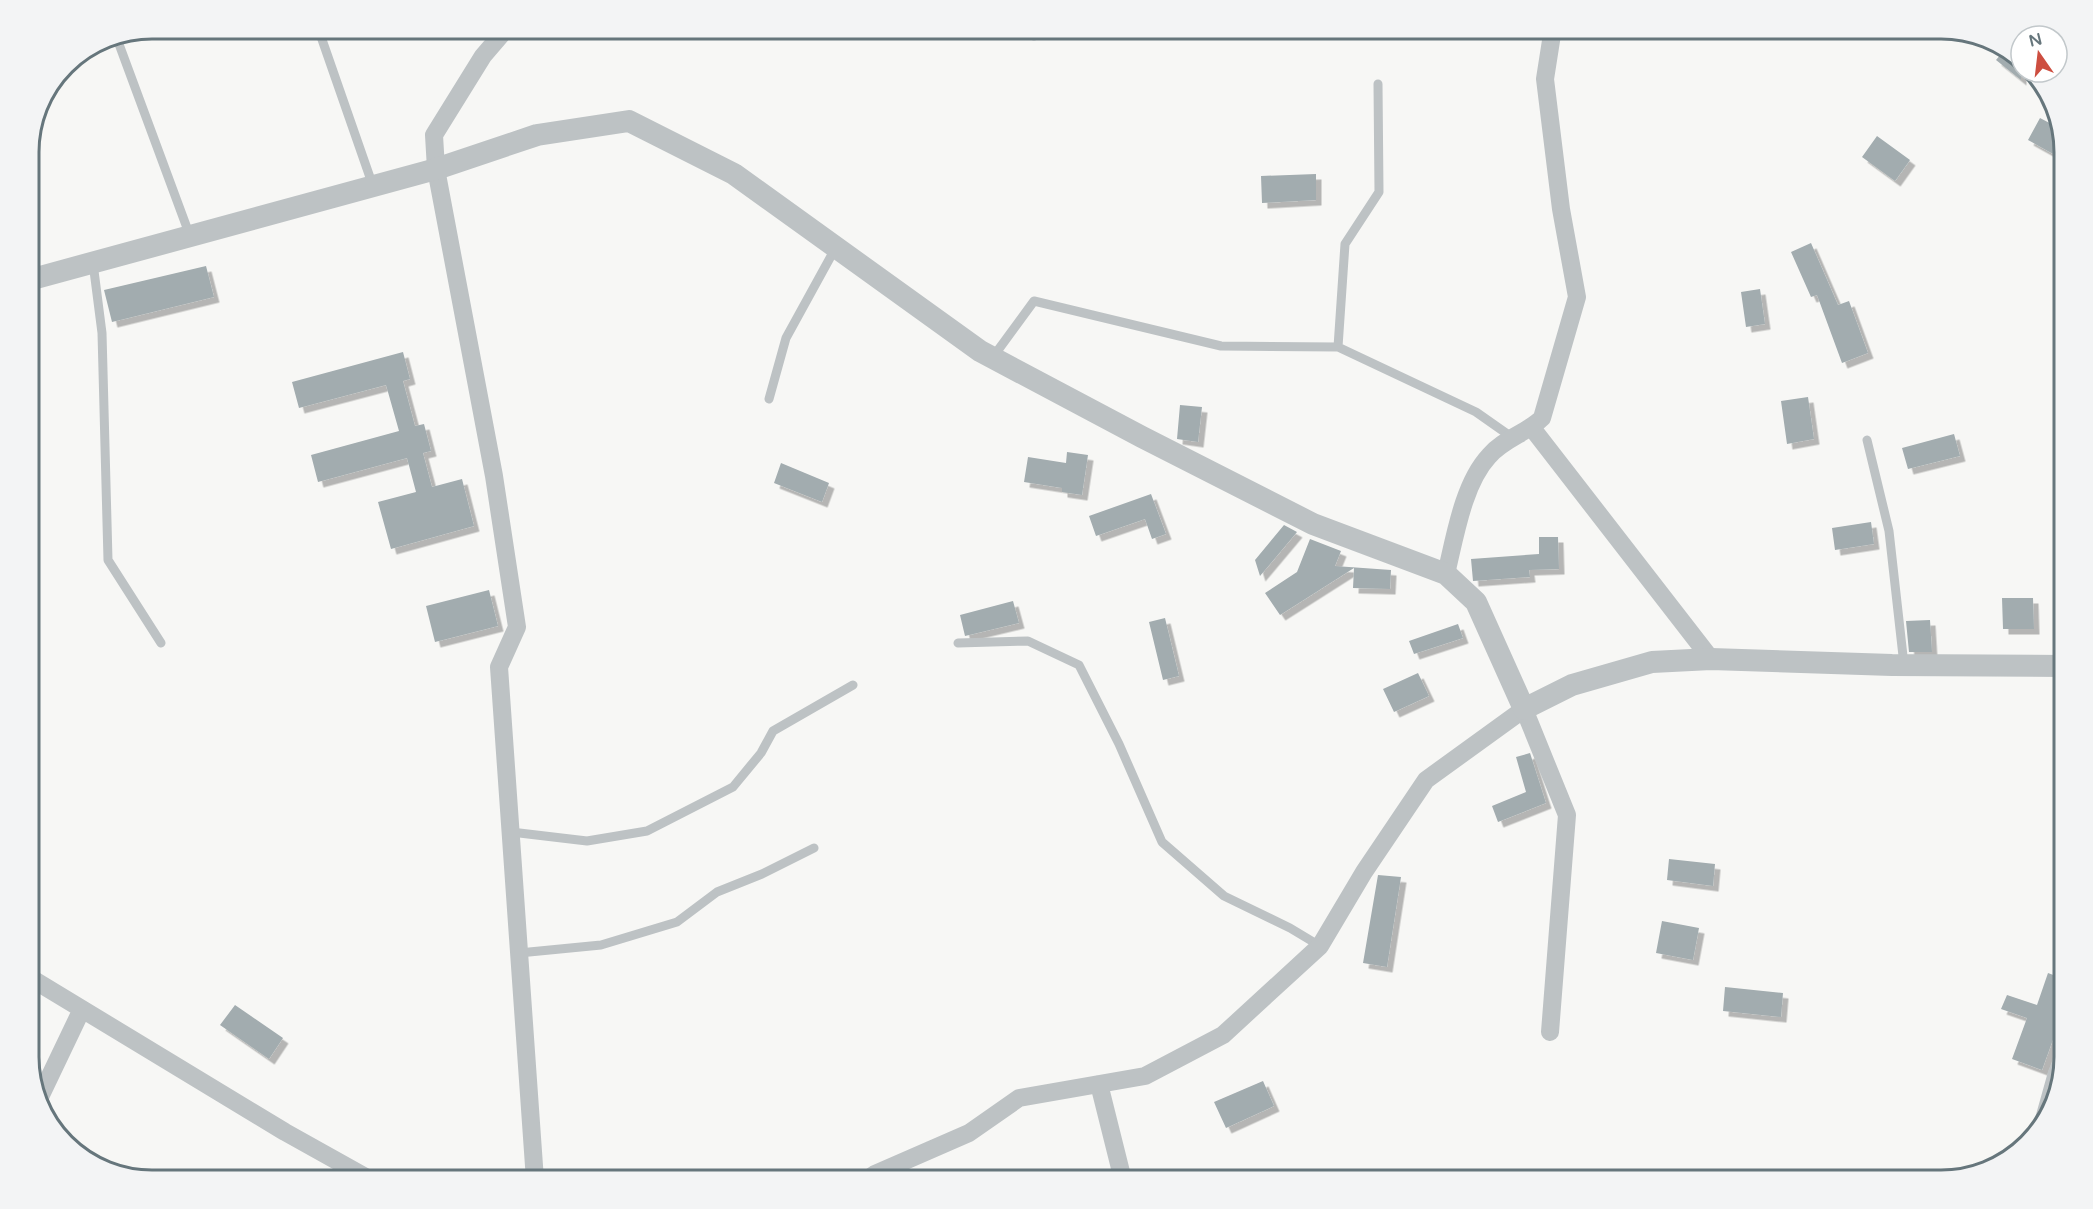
<svg xmlns="http://www.w3.org/2000/svg" width="2093" height="1209" viewBox="0 0 2093 1209" font-family="'Varela Round',sans-serif">
<style>
.building{fill:#a2acaf;filter:url(#shadow)}
.lines{fill:none;stroke-linecap:round;stroke-linejoin:round}
.service{stroke:#bdc2c4;stroke-width:9}
.minor{stroke:#bdc2c4;stroke-width:18}
.tertiary{stroke:#bdc2c4;stroke-width:22}
.rim{fill:none;stroke:#66767c;stroke-width:3}
</style>
<defs>
<filter id="shadow"><feDropShadow dx="5.5" dy="5.5" stdDeviation="0" flood-color="#0004"/></filter>
</defs>
<rect width="100%" height="100%" fill="#f7f7f5"/>
<path class="building" d="M 2006,48 L 2021,62 L 2021,80 L 1996,60 Z
M 2040,118 L 2059,128 L 2064,144 L 2064,160 L 2028,140 Z
M 1877,136 L 1910,160 L 1895,181 L 1862,157 Z
M 1316,174 L 1316,200 L 1262,203 L 1261,176 Z
M 1811,243 L 1838,305 L 1849,301 L 1868,353 L 1842,363 L 1817,295 L 1811,297 L 1791,252 Z
M 206,266 L 214,297 L 112,322 L 104,290 Z
M 1760,289 L 1765,324 L 1746,327 L 1741,292 Z
M 403,352 L 410,379 L 403,381 L 415,426 L 424,424 L 431,451 L 423,453 L 432,487 L 462,479 L 474,526 L 391,549 L 378,502 L 416,492 L 407,458 L 318,482 L 311,455 L 399,431 L 386,385 L 299,408 L 292,382 Z
M 1808,397 L 1814,439 L 1787,444 L 1781,401 Z
M 1180,405 L 1202,407 L 1198,442 L 1177,439 Z
M 1954,434 L 1960,456 L 1908,469 L 1902,448 Z
M 1067,452 L 1088,455 L 1082,495 L 1062,492 L 1062,488 L 1024,482 L 1028,457 L 1066,463 Z
M 781,463 L 829,483 L 822,502 L 774,483 Z
M 1151,494 L 1166,534 L 1152,539 L 1145,519 L 1096,536 L 1089,516 Z
M 1871,522 L 1874,544 L 1835,550 L 1832,528 Z
M 1284,525 L 1297,532 L 1260,576 L 1255,560 Z
M 1539,537 L 1558,537 L 1559,569 L 1529,570 L 1530,577 L 1473,581 L 1471,559 L 1539,554 Z
M 1310,539 L 1341,551 L 1335,566 L 1391,570 L 1390,589 L 1353,588 L 1354,568 L 1280,615 L 1265,593 L 1297,572 Z
M 489,590 L 498,626 L 435,642 L 426,606 Z
M 2002,598 L 2033,598 L 2034,629 L 2003,629 Z
M 1013,601 L 1019,623 L 965,636 L 960,615 Z
M 1165,618 L 1179,676 L 1163,680 L 1149,622 Z
M 1930,620 L 1932,652 L 1909,652 L 1906,621 Z
M 1458,624 L 1463,638 L 1414,654 L 1409,641 Z
M 1418,673 L 1429,696 L 1394,712 L 1383,689 Z
M 1530,753 L 1546,803 L 1498,822 L 1492,806 L 1526,792 L 1516,757 Z
M 1669,859 L 1715,864 L 1713,886 L 1667,880 Z
M 1378,875 L 1401,877 L 1387,967 L 1363,963 Z
M 1662,921 L 1699,928 L 1693,960 L 1656,953 Z
M 2048,973 L 2064,979 L 2064,1009 L 2042,1070 L 2012,1059 L 2027,1018 L 2001,1009 L 2007,995 L 2037,1005 Z
M 1725,987 L 1783,993 L 1781,1017 L 1723,1011 Z
M 235,1005 L 283,1038 L 269,1059 L 220,1025 Z
M 1263,1081 L 1274,1106 L 1226,1128 L 1214,1102 Z"/>
<g class="lines">
<path class="service" d="M 318,28 L 373,186
M 116,36 L 190,236
M 1034,36 L 1034,28
M 93,263 L 102,333 L 108,560 L 161,643
M 1338,347 L 1345,244 L 1379,192 L 1378,84
M 993,357 L 1034,301 L 1221,346 L 1338,347 L 1476,412 L 1513,438
M 769,399 L 786,338 L 836,247
M 1867,440 L 1889,531 L 1904,665
M 958,643 L 1028,641 L 1079,665 L 1119,744 L 1162,842 L 1224,896 L 1290,928 L 1320,946
M 511,832 L 587,841 L 647,831 L 733,787 L 761,753 L 773,731 L 853,685
M 519,953 L 601,945 L 677,922 L 717,892 L 762,874 L 814,848"/>
<path class="minor" d="M 507,28 L 483,56 L 434,135 L 436,169 L 494,476 L 517,627 L 499,667 L 535,1180
M 1532,428 L 1711,659
M 1446,574 C 1455,537 1463,484 1489,456 C 1503,439 1527,433 1542,418 L 1577,297 L 1561,209 L 1545,79 L 1553,28
M 29,977 L 285,1132 L 371,1180
M 1099,1084 L 1123,1180
M 39,1099 L 82,1009
M 2043,1123 L 2057,1073 L 2064,1058
M 866,1180 L 875,1174 L 969,1133 L 1019,1098 L 1145,1076 L 1223,1035 L 1320,946 L 1364,872 L 1426,780 L 1524,709 L 1567,815 L 1550,1032"/>
<path class="tertiary" d="M 29,280 L 436,169 L 537,135 L 629,121 L 734,174 L 980,351 L 1142,437 L 1313,524 L 1446,574 L 1476,602 L 1524,709 L 1572,685 L 1652,662 L 1711,659 L 1892,665 L 2064,666"/>
</g>
<path d="M0 0H2093V1209H0ZM152 39H1941A113 113 0 0 1 2054 152V1057A113 113 0 0 1 1941 1170H152A113 113 0 0 1 39 1057V152A113 113 0 0 1 152 39Z" fill="#f3f4f5" fill-rule="evenodd"/>
<path class="rim" d="M152 39H1941A113 113 0 0 1 2054 152V1057A113 113 0 0 1 1941 1170H152A113 113 0 0 1 39 1057V152A113 113 0 0 1 152 39Z"/>
<g transform="translate(2039 54) rotate(346)"><circle r="28" fill="#ffffff" stroke="#c2c8cb" stroke-width="1.5"/>
<path d="M0-4.5L10 22L0 15L-10 22Z" fill="#cd4e40"/>
<text y="-9" font-size="16" font-weight="bold" text-anchor="middle" fill="#66767c">N</text>
</g>
</svg>
